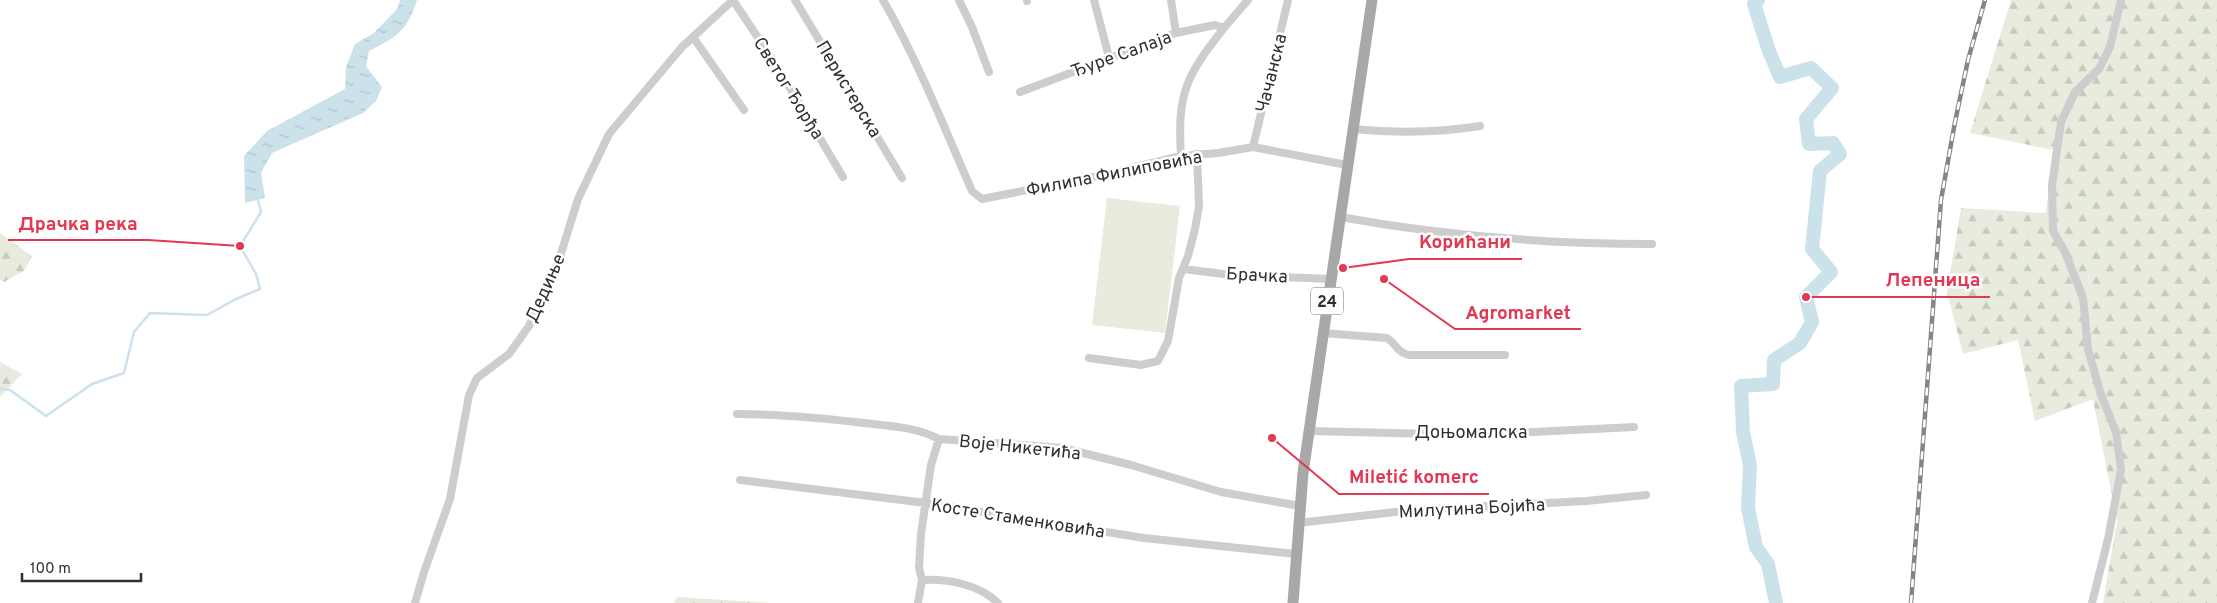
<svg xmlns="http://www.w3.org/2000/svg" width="2217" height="603" viewBox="0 0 2217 603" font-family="Overpass,sans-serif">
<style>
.forest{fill:url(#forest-firs)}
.park{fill:#e7ecde}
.water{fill:url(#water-ripples)}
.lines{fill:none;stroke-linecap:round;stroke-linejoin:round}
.stream{stroke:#cbe2eb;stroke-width:2.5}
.river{stroke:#cbe2eb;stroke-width:14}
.street{stroke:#cdcdcd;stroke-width:8}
.primary{stroke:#a8a8a8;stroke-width:11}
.rail-casing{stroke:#858585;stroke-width:4.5}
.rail{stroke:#fff;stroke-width:2.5;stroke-dasharray:8;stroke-linecap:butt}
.labels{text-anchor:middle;stroke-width:5;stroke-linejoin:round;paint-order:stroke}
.shield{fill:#fff;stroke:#6e6e6e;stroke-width:1}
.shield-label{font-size:16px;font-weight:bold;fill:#303030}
.street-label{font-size:18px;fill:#303030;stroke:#fff}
.leader{fill:none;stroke:#e13853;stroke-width:2}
.callout-dot{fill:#e13853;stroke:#fff;stroke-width:2}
.callout-label{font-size:19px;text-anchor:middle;font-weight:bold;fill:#e13853;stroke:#fff;stroke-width:5;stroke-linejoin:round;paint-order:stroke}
</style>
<defs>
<pattern id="forest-firs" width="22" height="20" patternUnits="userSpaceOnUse" patternTransform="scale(1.25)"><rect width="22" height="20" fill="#e7ecde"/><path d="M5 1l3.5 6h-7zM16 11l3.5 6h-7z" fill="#c6cbbf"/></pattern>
<pattern id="water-ripples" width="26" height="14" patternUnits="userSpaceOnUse" patternTransform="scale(1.25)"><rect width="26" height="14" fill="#cbe2eb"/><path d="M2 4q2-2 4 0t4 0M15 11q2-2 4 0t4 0" fill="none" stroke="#afc2ca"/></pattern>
</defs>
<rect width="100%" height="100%" fill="#fff"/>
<path class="forest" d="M 2011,0 L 2217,0 L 2217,603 L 2103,603 L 2117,521 L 2093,399 L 2035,421 L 2018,340 L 1963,354 L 1947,292 L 1961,208 L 2046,213 L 2053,150 L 1970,133 Z
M 0,233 L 32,256 L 24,271 L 4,282 L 0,280 Z
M 0,362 L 22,374 L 0,397 Z
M 677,597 L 771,603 L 674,603 Z"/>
<path class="park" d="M 1107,198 L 1180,206 L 1165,333 L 1092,325 Z"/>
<path class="water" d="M 400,0 L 417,0 C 407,32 396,37 369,51 L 366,66 L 382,87 L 376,101 L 363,113 L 272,153 L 261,173 L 265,198 L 245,203 L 244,156 L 267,131 L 345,89 L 346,67 L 355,44 L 374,33 L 397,9 Z"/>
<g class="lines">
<path class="stream" d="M 0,389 L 10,390 L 46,416 L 92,384 L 124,373 L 134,332 L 150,313 L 207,315 L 236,299 L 260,289 L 256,274 L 240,246 L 261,212 L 257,197"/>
<path class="river" d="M 1758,0 L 1754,4 L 1769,51 L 1780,77 L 1811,68 L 1832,88 L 1806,119 L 1809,144 L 1833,143 L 1840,154 L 1820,171 L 1812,249 L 1831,272 L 1806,297 L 1812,322 L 1800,343 L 1774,360 L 1773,384 L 1741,386 L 1743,432 L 1750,465 L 1748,508 L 1756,547 L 1768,564 L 1776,603"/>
<path class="street" d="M 733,0 L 778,68 L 843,177
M 795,0 L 902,178
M 883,0 C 918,61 944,127 972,191 L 982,199 L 1098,176 L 1181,156 L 1218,153 L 1253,147 L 1347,165
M 959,0 L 972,27 L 989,72
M 1027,0 L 1027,1
M 1094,0 L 1109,57
M 1171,0 L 1176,33
M 693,37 L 744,110
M 1020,92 L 1176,33 L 1215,25 L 1224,28 L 1248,0
M 1352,129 C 1395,133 1437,133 1480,126
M 1253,147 L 1288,0
M 1181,156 C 1177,93 1186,76 1224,28
M 1340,217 C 1445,236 1545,244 1652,244
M 1184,269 L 1231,275 L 1330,279
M 1323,333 L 1387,338 C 1396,343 1397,353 1409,355 L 1505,355
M 1089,358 L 1141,365 L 1158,361 L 1168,341 L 1179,278 L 1188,256 L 1195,229 L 1199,206 L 1197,154
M 737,414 C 780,414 822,418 864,423 C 891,426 916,427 939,439 L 1063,448 L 1131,465 L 1221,492 L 1300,506
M 1309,431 L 1476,435 L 1634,427
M 740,480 L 926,503 L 1144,538 L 1296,554
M 1298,523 L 1413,510 L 1586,501 L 1646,495
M 922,580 C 947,578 980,585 998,603
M 415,603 L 424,572 L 450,499 L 469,395 L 477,378 L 509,354 L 529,326 L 559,260 L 578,199 L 609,134 L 682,47 L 733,0
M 918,603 L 922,580 L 919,568 L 921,534 L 931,465 L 939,439
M 2092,603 L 2108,539 L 2121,470 L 2116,432 L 2101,395 L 2088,349 L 2083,298 L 2065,252 L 2053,231 L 2052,185 L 2061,122 L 2075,92 L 2099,69 L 2110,47 L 2121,0"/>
<path class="primary" d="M 1293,603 L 1303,473 L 1372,0"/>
<g class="rail-casing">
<path id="rail" d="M 1911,603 L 1941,200 L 1955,122 L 1968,60 L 1985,0"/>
</g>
<use href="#rail" class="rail"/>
</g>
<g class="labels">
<rect class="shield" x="1311" y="287.5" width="32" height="27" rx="4"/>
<g class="shield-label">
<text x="1327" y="307">24</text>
</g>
<g class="street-label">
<text transform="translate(1121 54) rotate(-20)" y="6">Ђуре Салаја</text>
<text transform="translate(1271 73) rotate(-76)" y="6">Чачанска</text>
<text transform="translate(789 88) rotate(58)" y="6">Светог Ђорђа</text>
<text transform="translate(849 89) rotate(59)" y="6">Перистерска</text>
<text transform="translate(1114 173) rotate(-11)" y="6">Филипа Филиповића</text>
<text transform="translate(1257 275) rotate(3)" y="6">Брачка</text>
<text transform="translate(545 288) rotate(-66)" y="6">Дедиње</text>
<text x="1471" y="438">Доњомалска</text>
<text transform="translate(1020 447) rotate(6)" y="6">Воје Никетића</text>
<text transform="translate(1472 508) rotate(-3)" y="6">Милутина Бојића</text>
<text transform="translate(1018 518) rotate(9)" y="6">Косте Стаменковића</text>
</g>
</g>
<path class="leader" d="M240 246L148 240H8M1343 268L1409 259H1522M1806 297L1875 297H1990M1384 279L1455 329H1581M1272 438L1339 494H1489"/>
<g class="callout-dot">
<circle cx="240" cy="246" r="5"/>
<circle cx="1343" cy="268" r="5"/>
<circle cx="1806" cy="297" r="5"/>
<circle cx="1384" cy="279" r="5"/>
<circle cx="1272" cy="438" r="5"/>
</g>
<g class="callout-label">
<text x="78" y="230">Драчка река</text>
<text x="1465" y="248">Корићани</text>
<text x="1933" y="286">Лепеница</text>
<text x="1518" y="319">Agromarket</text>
<text x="1414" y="483">Miletić komerc</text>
</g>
<path d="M22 573v8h119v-8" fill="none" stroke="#303030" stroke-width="2.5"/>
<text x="30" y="573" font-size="15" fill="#303030" stroke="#ffffff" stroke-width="4" paint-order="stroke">100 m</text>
</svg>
